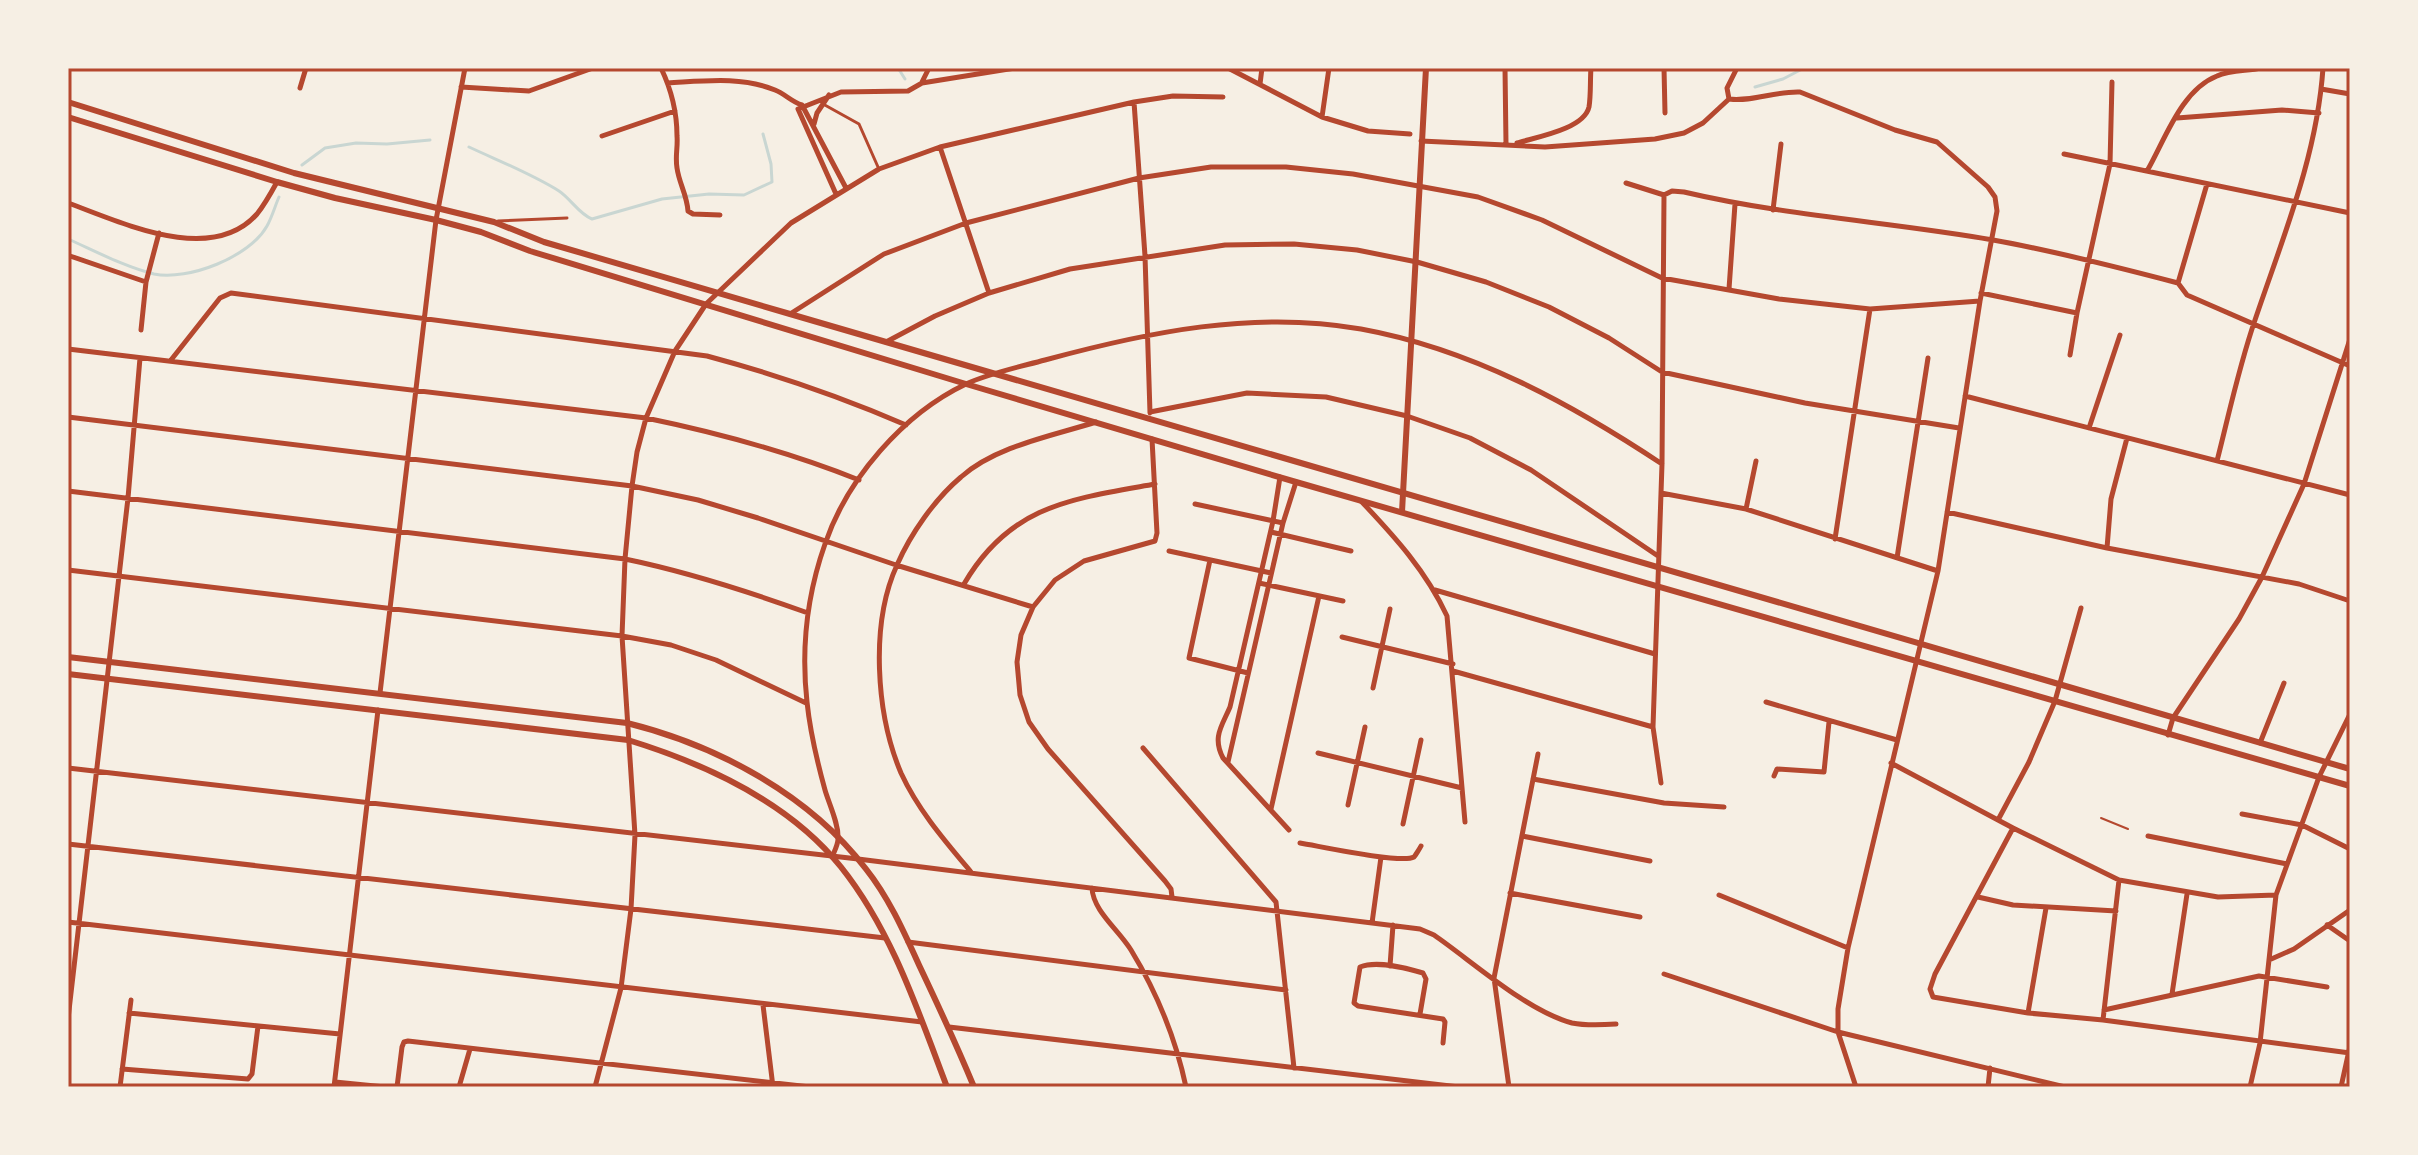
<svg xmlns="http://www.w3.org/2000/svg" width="2418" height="1155" viewBox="0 0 2418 1155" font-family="'Archivo Narrow',sans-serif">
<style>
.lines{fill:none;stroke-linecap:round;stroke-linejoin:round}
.stream{stroke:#c9d6d2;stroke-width:3}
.service{stroke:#b5482f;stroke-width:2}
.pedestrian{stroke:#b5482f;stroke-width:3}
.minor{stroke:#b5482f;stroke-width:5}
.tertiary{stroke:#b5482f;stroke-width:6}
.secondary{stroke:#b5482f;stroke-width:6}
.neatline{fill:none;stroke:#b5482f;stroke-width:3}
</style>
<rect width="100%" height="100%" fill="#f6efe4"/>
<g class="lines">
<path class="stream" d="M 898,68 L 905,79
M 2044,68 L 2079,68
M 1755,87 L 1783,79 L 1804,68
M 469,147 C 499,161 532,174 559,191 C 571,199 579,214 592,219 L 662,199 L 709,194 L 744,195 L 772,182 L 771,164 L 763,134
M 302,165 L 325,148 L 356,143 L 387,144 L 430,140
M 68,239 C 95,251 125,267 154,274 C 188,281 250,257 267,226 C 272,217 275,206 279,197"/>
<path class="service" d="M 2101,818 L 2128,829"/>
<path class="pedestrian" d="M 823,104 L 859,124 L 878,167
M 498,221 L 567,218"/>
<path class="minor" d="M 661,68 C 671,89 677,113 677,136 C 678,147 675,156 677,168 C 679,183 687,195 688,211 L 693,214 L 720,215
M 1228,68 L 1322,117 L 1368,131 L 1410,134
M 1505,68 L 1506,144
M 1664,68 L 1665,113
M 922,82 L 929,68
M 668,83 C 704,81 741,76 775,90 C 785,94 792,102 802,105 L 846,188
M 1260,84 L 1262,68
M 461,87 L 529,91 L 593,68
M 300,88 L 306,68
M 2321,89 L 2350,94
M 1729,99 C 1753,102 1775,91 1800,92 L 1895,130 L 1937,142 L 1988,187 L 1995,197 L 1997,211 L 1980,301 L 1938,571 L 1848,948 L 1838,1009 L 1838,1032 L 1856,1087
M 1729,99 L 1727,88 L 1737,68
M 1134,102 L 1145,256 L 1150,413
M 798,109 L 841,92 L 908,91 L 922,83 L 1015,68
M 798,109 L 836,194
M 1322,117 L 1329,68
M 2177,118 L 2282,110 L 2319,113
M 814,124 L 817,113 L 829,95
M 602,136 L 675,111
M 1421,141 L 1545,147 L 1655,139 L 1684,133 L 1703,123 L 1729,99
M 1517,143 C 1537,137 1584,129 1589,107 C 1591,95 1590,80 1591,68
M 940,147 L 989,293
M 2064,154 L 2350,213
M 2147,171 C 2165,140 2181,90 2217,76 C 2230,70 2247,71 2261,68
M 1626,183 L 1664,195
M 1664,195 L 1672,191 L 1684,192 C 1786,216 1890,222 1993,240 C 2055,251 2117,267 2178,283 L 2187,295 L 2350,366
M 68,203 C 121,222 211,266 257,214 C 265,204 271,193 277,182
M 1773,210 L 1781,144
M 70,256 L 146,282
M 2178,283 L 2207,184
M 1729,289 L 1735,204
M 1981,293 L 2077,313
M 790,314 L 884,254 L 966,223 L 1139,178 L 1211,167 L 1286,167 L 1353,174 L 1478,197 L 1542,220 L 1662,278 L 1779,299 L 1870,309 L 1980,301
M 141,330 L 146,282 L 159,233
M 886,342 L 935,316 L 989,293 L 1070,269 L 1225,245 L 1294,244 L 1357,250 L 1417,262 L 1486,282 L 1549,307 L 1609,338 L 1662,372 L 1805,403 L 1959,428
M 68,349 L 646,418 C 719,433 789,452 859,480
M 2070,355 L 2077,313 L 2110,164 L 2112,82
M 171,360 L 220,298 L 231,293 L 707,356 C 778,375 839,396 906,425
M 1965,396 L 2350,495
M 1150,412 L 1247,393 L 1326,397 L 1407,416 L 1470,438 L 1531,470 L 1658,556
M 68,417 L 632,486 L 698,500 L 758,518 L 896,565 L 1033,607
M 2089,428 L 2120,335
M 1152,439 L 1157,533 L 1155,541 L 1084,561 L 1055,580 L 1033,607 L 1021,635 L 1017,662 L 1020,695 L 1029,722 L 1048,749 L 1165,881 L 1171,889 L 1172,897
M 2217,461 C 2229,414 2239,366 2255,320 C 2283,237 2317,156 2323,68
M 1280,477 L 1273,521 L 1230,707 C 1222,726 1212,737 1223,758 L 1289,830
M 68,491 L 625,559 C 688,572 747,591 808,613
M 1661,493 L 1746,509 L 1938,571
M 1361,501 C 1395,537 1426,571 1447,616 L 1465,822
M 1195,504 L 1283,523
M 1746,509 L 1756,461
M 1947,512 L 2107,548 L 2299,584 L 2350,601
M 1271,532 L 1351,551
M 1835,539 L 1870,309
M 2107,548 L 2111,499 L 2127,438
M 1169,551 L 1271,573
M 1897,558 L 1928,358
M 1210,560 L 1189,658 L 1248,673
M 68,570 L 622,636 L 671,645 L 716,660 L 806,703
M 1259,583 L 1343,601
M 964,584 C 1010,505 1071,499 1155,484
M 1435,590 L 1655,654
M 1342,637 L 1453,664
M 1453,671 L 1653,727
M 1373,688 L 1390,609
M 380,693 L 436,220 L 465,68
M 1766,702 L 1897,740
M 2168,735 L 2173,718 L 2239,619 L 2262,577 L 2304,484 L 2350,339
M 2260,743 L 2284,683
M 1143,748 L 1276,902 L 1294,1068
M 1318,753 L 1462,788
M 1228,762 L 1283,523 L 1296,482
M 1891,763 L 2013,828 L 2119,880 L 2218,897 L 2276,895
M 68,768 L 858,859 L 1420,929 L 1434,935 C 1473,962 1527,1011 1572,1023 C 1587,1026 1602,1025 1616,1024
M 1774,776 L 1777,769 L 1824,772 L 1829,722
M 1533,779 L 1664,803 L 1724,807
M 1661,783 L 1653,727 L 1662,464 L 1664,195
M 1348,805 L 1365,727
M 1271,809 L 1319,596
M 2242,814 L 2302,825 L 2350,849
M 1998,820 L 2029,762 L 2055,701 L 2081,608
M 1403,824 L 1421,740
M 2013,828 L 1935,974 L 1930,989 L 1933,997 L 2028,1013 L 2103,1020 L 2350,1053
M 1522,836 L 1650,861
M 2148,836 L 2287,864
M 1300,843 C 1319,846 1401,864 1414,857 C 1415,856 1420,848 1421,846
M 68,844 L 885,938
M 832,857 C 834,852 838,845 838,839 C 839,824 829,804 825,790 C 817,761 810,731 807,702 C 801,648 807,595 825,544 C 847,479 903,414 966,384 C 990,373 1019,367 1045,360 C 1148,332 1254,310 1361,329 C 1471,349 1570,403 1662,464
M 971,872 C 945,841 918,810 901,773 C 876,714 870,624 897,565 C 911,533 935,499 961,477 C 996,446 1052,436 1096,422
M 1092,888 C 1093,911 1119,930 1131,950 C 1156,991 1176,1040 1186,1087
M 1510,893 L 1640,917
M 1719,895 L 1848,948
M 1978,897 L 2013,905 L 2116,911
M 68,922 L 922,1022
M 1372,923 L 1381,857
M 2327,925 L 2350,941
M 908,942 L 1286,990
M 2269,960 L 2294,949 L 2350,910
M 1390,966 L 1393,925
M 1664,974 L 1838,1032 L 2065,1087
M 2172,994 L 2187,894
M 763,1005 L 773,1087
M 2104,1010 L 2259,976 L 2327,987
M 129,1013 L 340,1034
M 2028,1013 L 2046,908
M 1420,1014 L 1426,979 L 1423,973 C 1406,968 1377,960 1360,967 L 1354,1003 L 1358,1006 L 1443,1019 L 1445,1022 L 1443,1043
M 68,1019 L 128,498 L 140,358
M 2103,1020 L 2119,880
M 949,1027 L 1459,1087
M 122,1069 L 248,1079 L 252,1074 L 258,1026
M 335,1082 L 385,1087
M 120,1087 L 131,1000
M 334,1087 L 378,710
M 397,1087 L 402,1047 L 404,1042 L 408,1041 L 810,1087
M 459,1087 L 470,1049
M 595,1087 L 621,988 L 631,909 L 635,835 L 622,636 L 625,559 L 632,486 L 637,452 L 646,418 L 675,351 L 706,304 L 791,223 L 879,169 L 940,147 L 1134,102 L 1173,96 L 1223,97
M 1509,1087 L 1494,978 L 1538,754
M 1988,1087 L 1990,1068
M 2250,1087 L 2260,1043 L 2276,895 L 2319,777 L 2350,714
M 2341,1087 L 2350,1046"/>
<path class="tertiary" d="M 1402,512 L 1426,68
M 68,657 L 627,723 C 716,745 809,794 866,869 C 889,898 904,932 919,965 C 938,1005 957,1046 974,1087
M 68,674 L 628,740 C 706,764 789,802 841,867 C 892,931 918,1011 947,1087"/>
<path class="secondary" d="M 68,102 L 294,173 L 494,222 L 544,242 L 790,314 L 2350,769
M 68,117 L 277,182 L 335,198 L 436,220 L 481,232 L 530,251 L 966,384 L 1296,482 L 2350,786"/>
</g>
<rect width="2418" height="1155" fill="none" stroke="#f6efe4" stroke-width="140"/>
<rect x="70" y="70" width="2278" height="1015" class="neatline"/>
</svg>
